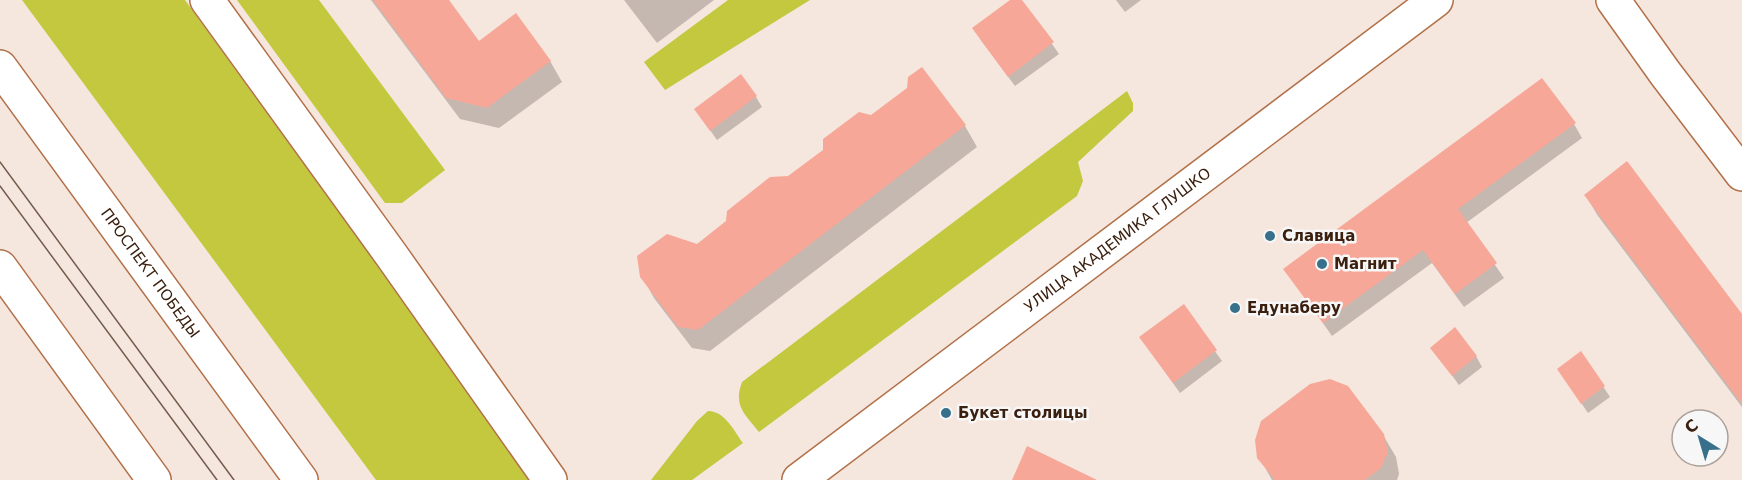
<svg xmlns="http://www.w3.org/2000/svg" width="1742" height="480" viewBox="0 0 1742 480" font-family="'DejaVu Sans',sans-serif">
<style>
.green{fill:#c3c83f}
.shadow{fill:#0003}
.building{fill:#f7a797}
.lines{fill:none;stroke-linecap:round;stroke-linejoin:round}
.minor-casing{stroke:#b27048;stroke-width:36}
.major-casing{stroke:#b27048;stroke-width:36}
.minor{stroke:#fff;stroke-width:33}
.major{stroke:#fff;stroke-width:33}
.tram{stroke:#735b4d;stroke-width:1.5}
.poi-dot{fill:#386f8a;stroke:#f7f7f7;stroke-width:2}
.labels{text-anchor:middle;stroke-width:5;stroke-linejoin:round;paint-order:stroke}
.poi-label{font-size:15px;font-weight:bold;fill:#3b200f;stroke:#f7f7f7;text-anchor:start}
.street-label{font-size:15px;fill:#3b200f;stroke:#f7f7f7}
</style>
<rect width="100%" height="100%" fill="#f5e6de"/>
<path class="green" d="M 22,0 L 185,0 L 412,313 L 529,480 L 376,480 Z
M 237,0 L 319,0 L 445,170 L 402,203 L 385,203 Z
M 728,0 L 810,0 L 665,90 L 644,62 Z
M 1127,91 L 1133,103 L 1133,111 L 1078,162 L 1083,181 L 1077,196 L 759,432 C 745,414 733,406 742,382 Z
M 708,411 C 725,411 734,431 743,443 L 692,480 L 651,480 L 697,421 Z"/>
<path class="shadow" d="M 371,0 L 447,0 L 479,43 L 550,61 L 562,82 L 499,128 L 460,119 Z
M 624,0 L 714,0 L 657,43 Z
M 1013,0 L 1021,0 L 1059,54 L 1015,86 L 980,39 Z
M 1116,0 L 1141,0 L 1125,12 Z
M 922,69 L 965,126 L 977,147 L 710,351 L 692,348 L 654,298 L 642,276 L 697,245 L 789,178 L 909,89 Z
M 756,97 L 762,107 L 717,140 L 696,110 Z
M 1574,124 L 1582,138 L 1466,223 L 1504,278 L 1464,307 L 1432,263 L 1332,336 L 1285,269 Z
M 1586,196 L 1742,317 L 1742,407 L 1598,216 Z
M 1183,307 L 1222,361 L 1180,393 L 1141,338 Z
M 1432,348 L 1476,356 L 1482,367 L 1459,385 Z
M 1581,353 L 1610,397 L 1588,413 L 1565,379 Z
M 1383,435 L 1396,457 L 1399,474 L 1397,480 L 1272,480 L 1259,457 Z"/>
<path class="building" d="M 373,0 L 449,0 L 479,41 L 516,13 L 551,61 L 487,108 L 446,98 Z
M 1010,0 L 1022,0 L 1054,42 L 1008,77 L 972,28 Z
M 922,67 L 966,125 L 698,330 L 678,327 L 640,277 L 637,256 L 667,234 L 697,244 L 726,221 L 727,211 L 770,177 L 788,176 L 823,150 L 823,139 L 859,112 L 871,115 L 907,88 L 908,77 Z
M 741,74 L 757,96 L 710,131 L 694,109 Z
M 1542,78 L 1576,123 L 1458,209 L 1497,263 L 1455,294 L 1423,250 L 1323,323 L 1283,269 Z
M 1627,161 L 1742,314 L 1742,404 L 1584,195 Z
M 1184,304 L 1217,350 L 1173,383 L 1139,337 Z
M 1455,327 L 1477,356 L 1452,376 L 1430,348 Z
M 1581,351 L 1605,386 L 1581,404 L 1557,369 Z
M 1330,379 L 1348,386 L 1384,434 L 1388,452 L 1381,468 L 1365,480 L 1275,480 L 1257,458 L 1255,440 L 1261,421 L 1310,384 Z
M 1027,446 L 1097,480 L 1012,480 Z"/>
<g class="lines">
<g class="minor-casing">
<g id="minor">
<path d="M 207,0 L 392,256 L 550,480"/>
<path d="M 1613,0 L 1665,73 L 1742,174"/>
<path id="s1" d="M 799,480 L 1436,0"/>
</g>
</g>
<g class="major-casing">
<g id="major">
<path id="s2" d="M 0,67 L 301,480"/>
<path d="M 0,267 L 154,480"/>
</g>
</g>
<use href="#minor" class="minor"/>
<use href="#major" class="major"/>
<path class="tram" d="M 0,162 L 234,480
M 0,186 L 217,480"/>
</g>
<g class="poi-dot">
<circle cx="1270" cy="236" r="6"/>
<circle cx="1322" cy="264" r="6"/>
<circle cx="1235" cy="308" r="6"/>
<circle cx="946" cy="413" r="6"/>
</g>
<g class="labels">
<g class="poi-label">
<text x="1282" y="241">Славица</text>
<text x="1334" y="269">Магнит</text>
<text x="1247" y="313">Едунаберу</text>
<text x="958" y="418">Букет столицы</text>
</g>
<g class="street-label">
<text dy="5" stroke="none"><textPath href="#s1" startOffset="399">УЛИЦА АКАДЕМИКА ГЛУШКО</textPath></text>
<text dy="5" stroke="none"><textPath href="#s2" startOffset="255">ПРОСПЕКТ ПОБЕДЫ</textPath></text>
</g>
</g>
<g transform="translate(1700 438) rotate(323)"><circle r="28" fill="#f7f7f7" stroke="#aca19a" stroke-width="1.5"/>
<path d="M0-4.5L10 22L0 15L-10 22Z" fill="#386f8a"/>
<text y="-9" font-size="16" font-weight="bold" text-anchor="middle" fill="#3b200f">С</text>
</g>
</svg>
